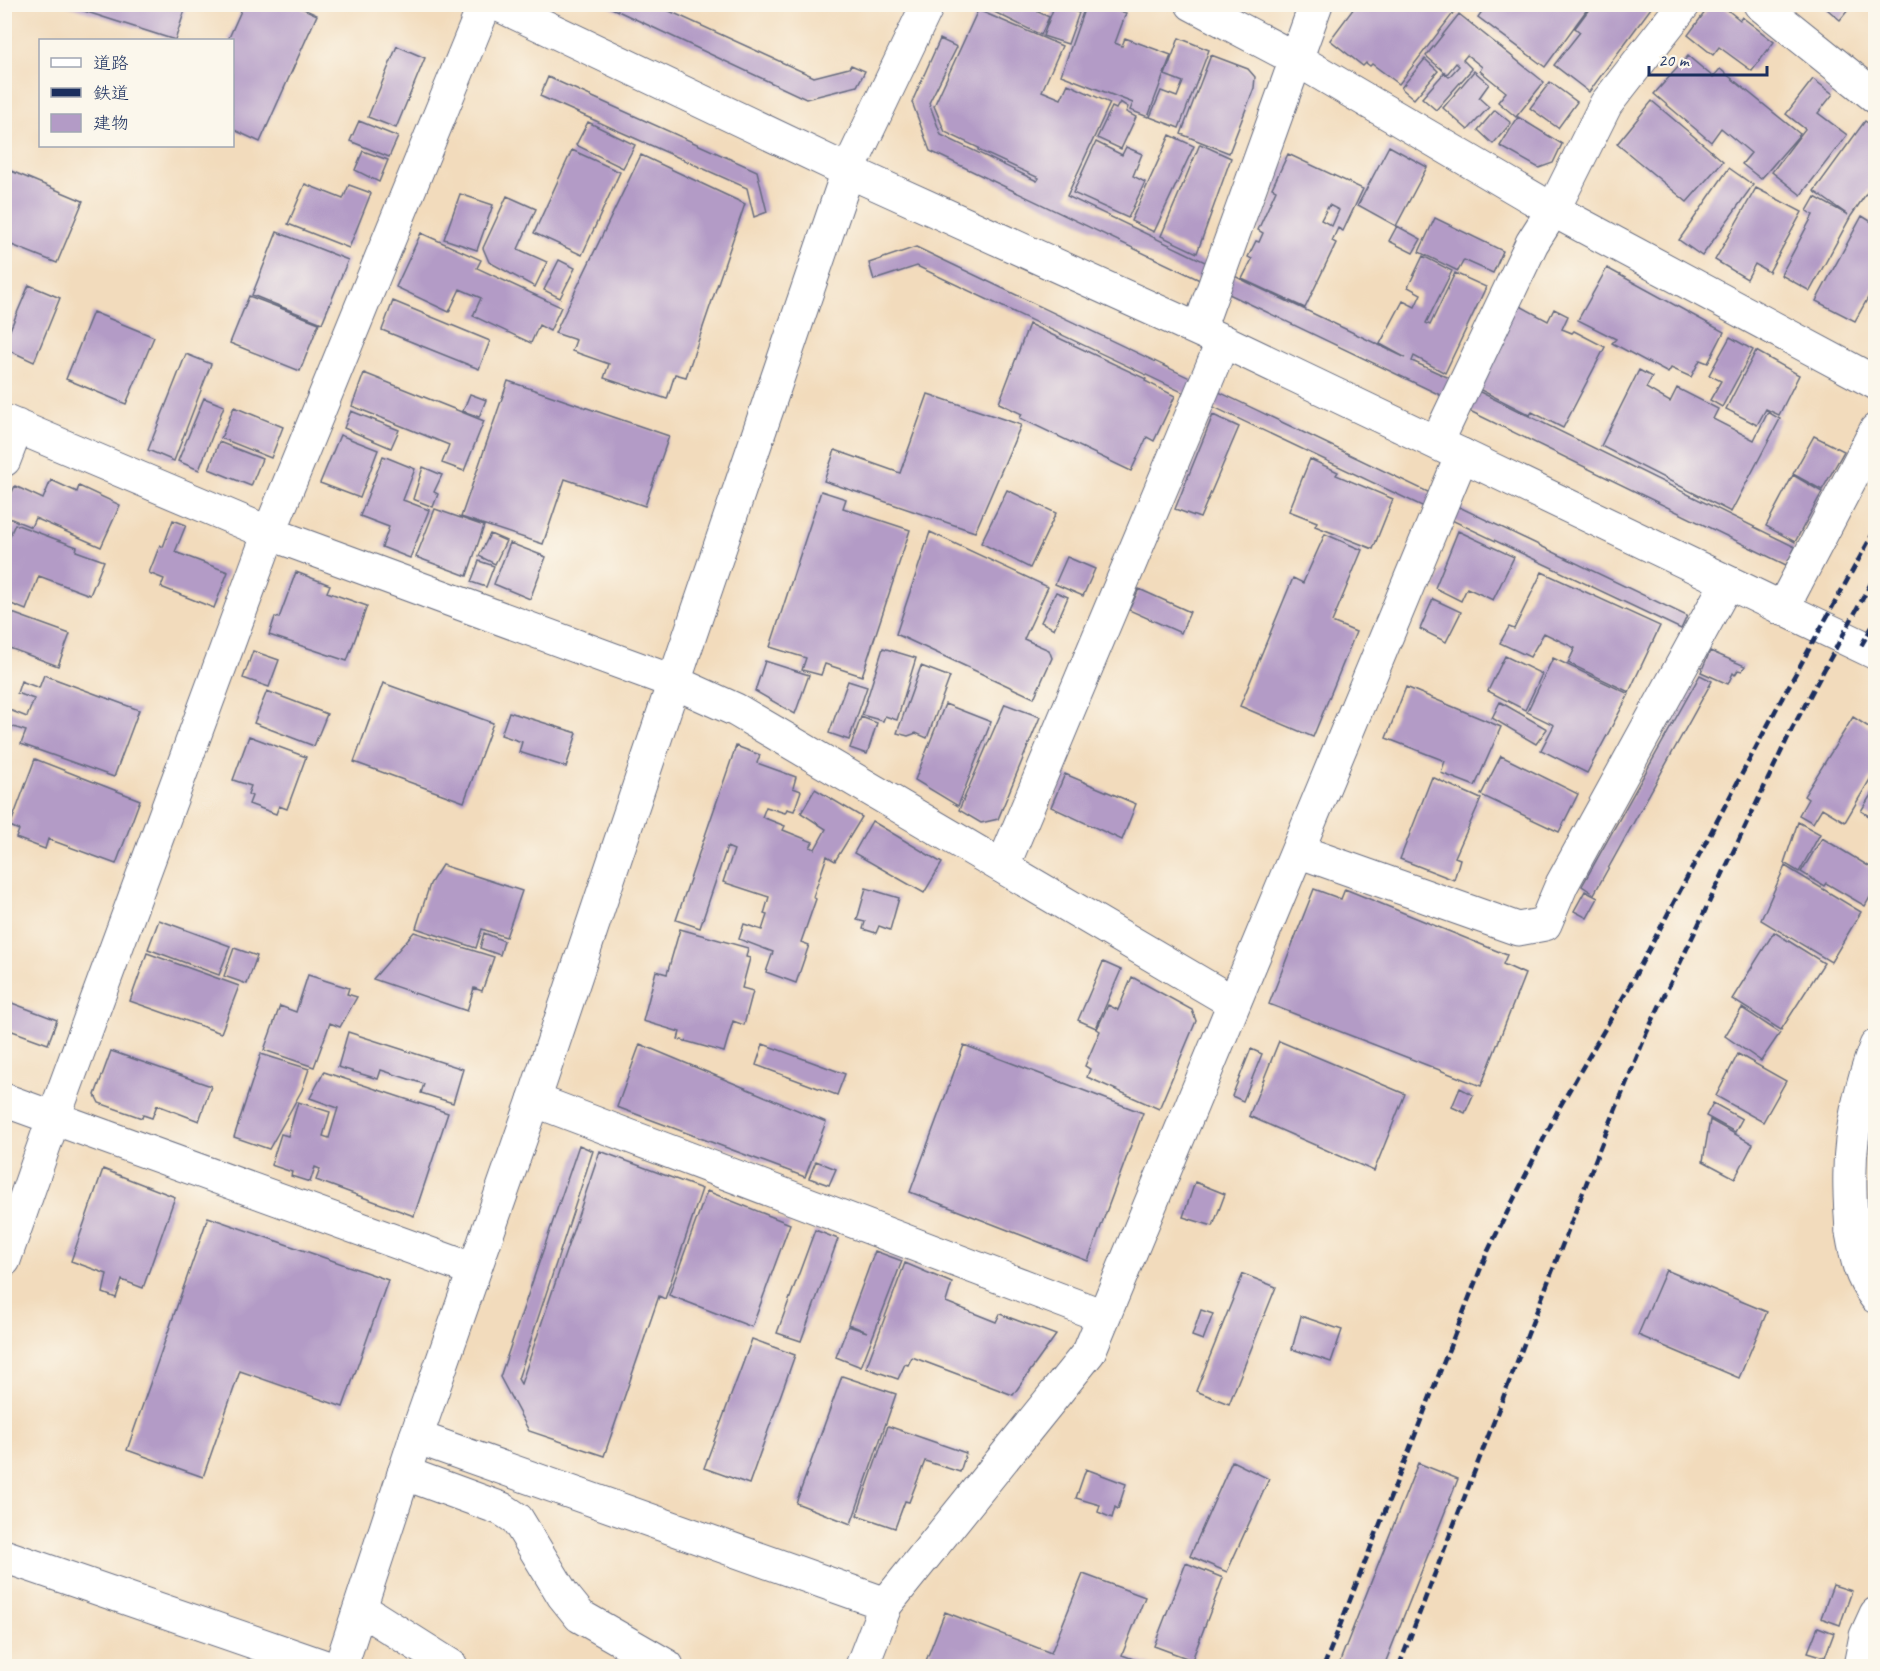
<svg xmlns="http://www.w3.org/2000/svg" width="1880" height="1671" viewBox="0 0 1880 1671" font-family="Caveat,'Klee One',sans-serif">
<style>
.building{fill:#b39bc6;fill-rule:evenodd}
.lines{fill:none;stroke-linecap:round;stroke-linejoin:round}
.minor-casing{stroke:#666b7f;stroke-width:35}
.tertiary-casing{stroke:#666b7f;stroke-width:35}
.minor{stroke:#fff;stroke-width:33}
.tertiary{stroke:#fff;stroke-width:33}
.rail{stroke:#1b2f5e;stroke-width:4.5;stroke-dasharray:9 4.5;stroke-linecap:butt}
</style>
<rect width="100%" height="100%" fill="#fbf7ec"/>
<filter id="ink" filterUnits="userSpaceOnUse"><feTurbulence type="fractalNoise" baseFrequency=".0167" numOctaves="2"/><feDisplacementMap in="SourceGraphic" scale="12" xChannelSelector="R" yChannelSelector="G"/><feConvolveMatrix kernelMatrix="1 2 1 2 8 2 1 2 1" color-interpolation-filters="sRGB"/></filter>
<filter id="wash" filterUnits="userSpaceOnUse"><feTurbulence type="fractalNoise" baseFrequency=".008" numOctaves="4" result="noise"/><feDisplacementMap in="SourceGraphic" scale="24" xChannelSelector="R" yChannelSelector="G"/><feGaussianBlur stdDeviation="1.35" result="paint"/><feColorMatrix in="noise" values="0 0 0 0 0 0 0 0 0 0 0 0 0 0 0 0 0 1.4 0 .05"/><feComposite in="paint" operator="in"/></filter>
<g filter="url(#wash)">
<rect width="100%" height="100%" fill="#f2dbbc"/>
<g id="blocks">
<path class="building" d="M 62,4 L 187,4 L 175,40 Z
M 244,4 L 293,4 L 317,15 L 260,142 L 232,129 L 232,40 L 228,40 Z
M 603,4 L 654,4 L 814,77 L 849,68 L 851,65 L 865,71 L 857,86 L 806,99 Z
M 978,4 L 1042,4 L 1038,12 L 1049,17 L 1041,35 Z
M 1055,4 L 1079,13 L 1068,44 L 1043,36 Z
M 1086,4 L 1114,4 L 1113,9 L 1126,13 L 1115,43 L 1122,46 L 1125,38 L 1171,55 L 1148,117 L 1130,110 L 1133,103 L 1061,75 Z
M 1357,4 L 1446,4 L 1455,11 L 1399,84 L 1372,64 L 1370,66 L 1366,63 L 1363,66 L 1330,40 Z
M 1487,4 L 1591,4 L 1545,67 L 1478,17 Z
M 1593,4 L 1654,4 L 1589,92 L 1554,65 L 1580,32 L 1575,28 Z
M 1711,4 L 1720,4 L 1740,20 L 1742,17 L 1774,42 L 1752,71 L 1719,47 L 1713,55 L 1688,35 Z
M 1821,4 L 1853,4 L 1840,20 Z
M 978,10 L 1062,46 L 1042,91 L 1061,99 L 1068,84 L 1110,103 L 1067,196 L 1406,358 L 1380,344 L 1403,301 L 1415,307 L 1421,294 L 1408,287 L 1423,256 L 1452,271 L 1426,323 L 1430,325 L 1455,273 L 1486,287 L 1445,373 L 1414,356 L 1412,361 L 1480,392 L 1795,547 L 1786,565 L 1472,412 L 1436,393 L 930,151 L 912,102 L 940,39 L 957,47 L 929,103 L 941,135 L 1037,181 L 1039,178 L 978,150 L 979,148 L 945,132 L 934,106 Z
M 1459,14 L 1544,82 L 1516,117 L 1498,102 L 1506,92 L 1480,71 L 1482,67 L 1467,55 L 1463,60 L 1472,69 L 1436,110 L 1422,98 L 1444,73 L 1449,77 L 1459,66 L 1456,63 L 1447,74 L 1426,56 Z
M 1179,38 L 1209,50 L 1179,128 L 1150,117 L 1161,91 L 1177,97 L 1183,82 L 1165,75 Z
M 397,46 L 425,58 L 396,128 L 368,117 Z
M 1211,55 L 1248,69 L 1255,77 L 1254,88 L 1229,153 L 1181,134 Z
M 1688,56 L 1713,77 L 1720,69 L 1800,134 L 1761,179 L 1742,164 L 1751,153 L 1721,128 L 1711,142 L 1654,94 Z
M 1425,59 L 1438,71 L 1414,99 L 1401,88 Z
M 1474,71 L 1489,84 L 1479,98 L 1489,107 L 1468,130 L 1443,108 Z
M 548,77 L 757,171 L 767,212 L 754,217 L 747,188 L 540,96 Z
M 1813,79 L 1833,94 L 1818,113 L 1847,135 L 1801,195 L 1772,172 L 1805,129 L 1786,114 Z
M 1550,82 L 1577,102 L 1558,128 L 1530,108 Z
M 1652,101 L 1723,161 L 1687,202 L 1617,144 Z
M 1120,102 L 1128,107 L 1126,112 L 1136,117 L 1121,149 L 1097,138 L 1112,107 L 1116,109 Z
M 1495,110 L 1511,123 L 1493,144 L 1478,130 Z
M 1518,117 L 1562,144 L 1553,163 L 1539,168 L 1500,146 Z
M 359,121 L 398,137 L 389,157 L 350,141 Z
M 1865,121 L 1875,128 L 1875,153 L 1871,160 L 1875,163 L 1875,181 L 1851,216 L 1810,291 L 1781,275 L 1813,215 L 1807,211 L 1815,197 L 1848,215 L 1814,191 Z
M 588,122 L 635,145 L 623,168 L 576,145 Z
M 1170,135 L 1194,146 L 1154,232 L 1131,221 Z
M 1096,142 L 1122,155 L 1126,147 L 1142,154 L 1133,176 L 1145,182 L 1128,218 L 1073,193 Z
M 1200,144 L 1231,158 L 1197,253 L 1161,236 Z
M 1389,146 L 1427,167 L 1396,226 L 1358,205 Z
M 572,150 L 620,172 L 582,255 L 534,233 Z
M 363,151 L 388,160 L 379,182 L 355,170 Z
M 1288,154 L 1363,189 L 1343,231 L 1338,228 L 1332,241 L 1336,243 L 1305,308 L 1242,279 L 1252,259 L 1248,257 L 1256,241 L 1259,242 L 1263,233 L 1258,230 L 1276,190 L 1272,188 ZM 1329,205 L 1339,210 L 1332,226 L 1321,220 Z
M 641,155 L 745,204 L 686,377 L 675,374 L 667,399 L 604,378 L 609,364 L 572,351 L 576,340 L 555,333 Z
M 4,168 L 83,201 L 57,263 L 4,242 Z
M 1729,168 L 1753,185 L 1702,256 L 1679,240 Z
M 305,184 L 343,199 L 349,185 L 371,193 L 349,248 L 288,224 Z
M 1756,188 L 1802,212 L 1769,272 L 1755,264 L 1747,279 L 1715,260 Z
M 460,194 L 493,205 L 477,250 L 444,239 Z
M 507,196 L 536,209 L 518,249 L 547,262 L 535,287 L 489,262 L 483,248 Z
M 1862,216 L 1875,224 L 1875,285 L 1855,321 L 1816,301 Z
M 1435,218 L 1503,251 L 1493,273 L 1464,260 L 1458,271 L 1419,252 Z
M 1397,226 L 1421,239 L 1413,253 L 1389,241 Z
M 277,232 L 348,260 L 322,323 L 252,295 Z
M 421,233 L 481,260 L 477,268 L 561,307 L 550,331 L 539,325 L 531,343 L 473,316 L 481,298 L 460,289 L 449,312 L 396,287 Z
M 916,247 L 1687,616 L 1681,629 L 917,266 L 874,280 L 869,263 Z
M 559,260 L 575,268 L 560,298 L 544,290 Z
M 1607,268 L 1724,332 L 1708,363 L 1700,360 L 1691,377 L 1671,368 L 1668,373 L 1612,343 L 1616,339 L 1578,320 Z
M 29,285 L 60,298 L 34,362 L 4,348 L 4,344 Z
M 249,296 L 319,323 L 300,371 L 230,343 Z
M 1509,300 L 1548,321 L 1554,309 L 1568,316 L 1562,329 L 1572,333 L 1574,331 L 1605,347 L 1563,428 L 1532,412 L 1530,415 L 1467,383 Z
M 393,301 L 490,341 L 479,369 L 382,330 Z
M 93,312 L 154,337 L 126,404 L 66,379 Z
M 1029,324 L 1146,379 L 1145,381 L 1175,396 L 1154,441 L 1147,437 L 1131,471 L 1020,418 L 1022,414 L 999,403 Z
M 1730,337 L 1753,350 L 1722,407 L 1710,400 L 1721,381 L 1709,375 Z
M 1756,351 L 1799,375 L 1779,415 L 1766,409 L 1757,425 L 1726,409 Z
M 186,354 L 211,364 L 174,461 L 148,450 Z
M 1639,370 L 1652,377 L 1646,388 L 1670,402 L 1677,388 L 1718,409 L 1713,419 L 1754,440 L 1768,412 L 1780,419 L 1731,512 L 1601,446 Z
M 364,373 L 484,421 L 464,471 L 442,463 L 449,445 L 352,406 Z
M 508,381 L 669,436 L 645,506 L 565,479 L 543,544 L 461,517 Z
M 470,394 L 486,400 L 479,417 L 463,411 Z
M 928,394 L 1021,425 L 975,532 L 824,481 L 835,450 L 900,473 Z
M 204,398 L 224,406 L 199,470 L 178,461 Z
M 234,407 L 283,427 L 271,458 L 221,438 Z
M 351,411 L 399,430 L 391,448 L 344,428 Z
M 1213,415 L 1239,427 L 1200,518 L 1175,509 Z
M 340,435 L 378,450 L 360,498 L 320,483 Z
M 1814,436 L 1844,451 L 1822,490 L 1793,474 Z
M 219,442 L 262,459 L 251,486 L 209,469 Z
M 383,456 L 415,469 L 403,500 L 429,510 L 410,558 L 382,547 L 389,527 L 360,516 Z
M 1310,459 L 1338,472 L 1336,475 L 1393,499 L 1373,549 L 1315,526 L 1317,522 L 1289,511 Z
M 423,467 L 442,475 L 434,492 L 438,494 L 433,507 L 413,499 Z
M 1793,475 L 1822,492 L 1795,542 L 1766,526 Z
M 51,480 L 77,492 L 79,486 L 120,505 L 101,547 L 35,518 L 31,527 L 4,516 L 4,509 L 15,486 L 43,499 Z
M 1007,490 L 1056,513 L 1030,568 L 981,543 Z
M 821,491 L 846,499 L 843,508 L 910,530 L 862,676 L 825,664 L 821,675 L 802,670 L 806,658 L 770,647 Z
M 435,509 L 484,526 L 467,576 L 416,557 Z
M 173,520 L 186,525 L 175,552 L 228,572 L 214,608 L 161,587 L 164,579 L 149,573 L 160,545 L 163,547 Z
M 15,524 L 77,547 L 76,551 L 104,561 L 90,595 L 39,576 L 26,610 L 4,601 L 4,549 Z
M 1458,531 L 1514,557 L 1493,600 L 1467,588 L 1461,601 L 1435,588 Z
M 930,532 L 1048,587 L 1024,639 L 1049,650 L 1052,658 L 1034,698 L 896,634 Z
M 490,534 L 506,541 L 495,564 L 479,556 Z
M 1325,534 L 1362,550 L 1332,622 L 1356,632 L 1313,737 L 1240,706 L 1293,578 L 1303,583 Z
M 510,543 L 546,557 L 530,599 L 494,584 Z
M 1067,557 L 1095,569 L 1083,596 L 1055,584 Z
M 479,561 L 494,566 L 486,587 L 471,582 Z
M 296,572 L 330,585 L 327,592 L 367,606 L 347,661 L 269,635 L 275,617 L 279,618 Z
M 1542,572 L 1660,626 L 1629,692 L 1568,663 L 1575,648 L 1544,633 L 1530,657 L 1500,643 L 1509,627 L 1514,629 Z
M 1139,589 L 1190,612 L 1181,633 L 1129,610 Z
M 1056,592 L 1068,597 L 1054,629 L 1041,622 Z
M 1433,599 L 1461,612 L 1446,642 L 1420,629 Z
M 4,610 L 70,634 L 58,666 L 4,646 Z
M 883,648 L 916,658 L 897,720 L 885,716 L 883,721 L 862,715 Z
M 253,651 L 279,660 L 269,687 L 243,678 Z
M 1710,651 L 1745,666 L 1742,671 L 1738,670 L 1735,675 L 1733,673 L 1728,684 L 1701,672 Z
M 1505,656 L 1542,674 L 1525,710 L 1488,691 Z
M 1553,658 L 1629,694 L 1587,773 L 1541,750 L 1554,725 L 1527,712 Z
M 765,661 L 809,675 L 795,714 L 755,691 Z
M 921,666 L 950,677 L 927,738 L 916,733 L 908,736 L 897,733 Z
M 44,675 L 139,710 L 114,777 L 21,744 L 26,731 L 4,724 L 7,709 L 27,717 L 34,699 L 17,693 L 21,681 L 39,688 Z
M 1700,675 L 1712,681 L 1594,894 L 1582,886 Z
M 848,681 L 867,687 L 849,740 L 829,733 Z
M 383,683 L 493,723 L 464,802 L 354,762 Z
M 1406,687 L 1501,727 L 1475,786 L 1441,773 L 1445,761 L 1386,738 Z
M 267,691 L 327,714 L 314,746 L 254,723 Z
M 1500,702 L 1547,729 L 1536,744 L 1492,718 Z
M 945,704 L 991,722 L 958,806 L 915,780 Z
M 1005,704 L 1040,717 L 998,819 L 981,823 L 959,810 Z
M 509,712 L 577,733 L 566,767 L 519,752 L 522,742 L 501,735 Z
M 861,717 L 877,723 L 867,754 L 850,748 Z
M 1853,717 L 1875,731 L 1875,771 L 1845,822 L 1822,808 L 1813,823 L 1799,815 L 1808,799 L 1804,796 Z
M 249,736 L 306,757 L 287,809 L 279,806 L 276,814 L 249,804 L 252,796 L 248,794 L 251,786 L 233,780 Z
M 736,746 L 760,755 L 757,763 L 796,777 L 793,788 L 801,791 L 794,811 L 787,809 L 785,813 L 766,807 L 762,817 L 785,826 L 783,830 L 813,842 L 810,847 L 815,849 L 826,829 L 801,813 L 815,789 L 862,817 L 835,861 L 827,856 L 813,897 L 816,899 L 801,942 L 809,945 L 796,983 L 766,972 L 773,952 L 739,939 L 744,924 L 762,930 L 767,915 L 764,914 L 769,897 L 723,882 L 734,850 L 727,847 L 700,928 L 676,920 Z
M 1501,756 L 1578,794 L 1559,832 L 1481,795 Z
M 35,759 L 140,800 L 116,864 L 48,839 L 45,849 L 16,838 L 19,830 L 10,826 Z
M 1065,774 L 1136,804 L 1122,840 L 1051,807 Z
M 1432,777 L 1481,799 L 1455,857 L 1460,859 L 1454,880 L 1400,859 Z
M 1875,788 L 1875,820 L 1861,811 Z
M 872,821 L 942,863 L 924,893 L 854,853 Z
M 1798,822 L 1820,834 L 1799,872 L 1784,863 Z
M 1822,838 L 1875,870 L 1875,888 L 1865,906 L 1826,883 L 1824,886 L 1801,872 Z
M 442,865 L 522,891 L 506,937 L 482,929 L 476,948 L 416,928 L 430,884 Z
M 1785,866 L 1861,912 L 1831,962 L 1761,920 Z
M 866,888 L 899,898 L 890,930 L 879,926 L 876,933 L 863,929 L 865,922 L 857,920 Z
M 1314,889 L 1341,899 L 1345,889 L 1507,955 L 1503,964 L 1525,974 L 1481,1086 L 1269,1004 Z
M 1585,891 L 1598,898 L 1587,918 L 1574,911 Z
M 159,920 L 230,946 L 219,975 L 148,949 Z
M 680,929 L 748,948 L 746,957 L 750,958 L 742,988 L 753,991 L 744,1025 L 733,1021 L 724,1052 L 678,1039 L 680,1032 L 643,1021 L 656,971 L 667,974 Z
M 414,932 L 494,957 L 482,991 L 474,988 L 467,1011 L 373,979 Z
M 1774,932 L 1824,963 L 1781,1030 L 1732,999 Z
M 484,933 L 504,941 L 500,955 L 480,948 Z
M 234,948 L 257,956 L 247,984 L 224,976 Z
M 147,953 L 239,986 L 221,1033 L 130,1001 Z
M 1103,962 L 1121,970 L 1096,1028 L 1078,1020 Z
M 308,975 L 349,988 L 347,994 L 357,997 L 340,1027 L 330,1023 L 314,1067 L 264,1050 L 280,1006 L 296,1012 Z
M 1132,977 L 1192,1010 L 1196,1021 L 1159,1109 L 1087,1077 L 1090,1069 L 1085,1066 L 1100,1031 L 1097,1029 L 1108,1005 L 1118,1010 Z
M 4,1000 L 57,1020 L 48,1044 L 4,1028 Z
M 1742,1008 L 1780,1033 L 1761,1061 L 1725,1036 Z
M 348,1032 L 463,1069 L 453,1103 L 421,1093 L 424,1084 L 381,1070 L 378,1079 L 338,1067 Z
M 1279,1041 L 1405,1094 L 1374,1171 L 1249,1116 Z
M 640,1044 L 826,1122 L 805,1177 L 617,1107 Z
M 763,1044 L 845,1074 L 837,1095 L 756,1065 Z
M 964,1045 L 1143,1113 L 1088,1261 L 910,1192 Z
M 1251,1049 L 1262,1054 L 1243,1101 L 1232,1096 Z
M 111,1051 L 211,1086 L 199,1121 L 157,1105 L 152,1118 L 143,1115 L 142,1118 L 99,1103 L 95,1095 Z
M 261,1054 L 309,1069 L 302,1090 L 269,1149 L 234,1137 Z
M 1738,1054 L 1786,1081 L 1763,1122 L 1716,1096 Z
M 324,1072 L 448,1113 L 414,1216 L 316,1180 L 320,1169 L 315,1167 L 310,1182 L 291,1176 L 292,1172 L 271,1165 L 281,1134 L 288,1136 L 298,1102 L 330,1112 L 323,1136 L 329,1138 L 338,1108 L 310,1098 Z
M 1460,1088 L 1473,1095 L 1465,1113 L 1452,1107 Z
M 1713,1103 L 1742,1119 L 1735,1132 L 1706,1116 Z
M 1710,1120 L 1753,1144 L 1735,1178 L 1703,1161 Z
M 579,1145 L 593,1151 L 518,1379 L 521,1384 L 600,1151 L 702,1189 L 665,1299 L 659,1296 L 604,1456 L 529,1431 L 500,1377 Z
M 816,1161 L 836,1169 L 829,1185 L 809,1178 Z
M 103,1169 L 175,1197 L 143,1288 L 122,1280 L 116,1298 L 103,1293 L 107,1274 L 71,1261 Z
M 1195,1182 L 1225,1194 L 1213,1226 L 1183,1217 Z
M 707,1191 L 790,1224 L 752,1327 L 669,1295 Z
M 208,1217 L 388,1280 L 343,1407 L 240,1371 L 203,1477 L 127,1450 Z
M 815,1230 L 838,1239 L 801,1341 L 777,1333 Z
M 875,1251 L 902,1261 L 861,1367 L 836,1357 L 848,1326 L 867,1332 L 848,1324 Z
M 905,1263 L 952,1283 L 946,1302 L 996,1322 L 1000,1314 L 1056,1335 L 1013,1395 L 912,1357 L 908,1365 L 905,1364 L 898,1379 L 866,1368 Z
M 1666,1270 L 1767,1312 L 1739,1378 L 1638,1335 Z
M 1243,1274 L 1276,1287 L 1229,1404 L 1196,1391 Z
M 1201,1310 L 1213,1314 L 1203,1340 L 1192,1336 Z
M 1301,1316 L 1342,1330 L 1331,1362 L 1292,1349 Z
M 752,1339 L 795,1355 L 749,1484 L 704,1468 Z
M 842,1376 L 896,1394 L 851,1524 L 796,1503 Z
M 888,1426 L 966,1453 L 960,1472 L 925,1461 L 909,1502 L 905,1501 L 895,1528 L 857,1515 Z
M 1232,1461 L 1269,1479 L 1227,1572 L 1190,1556 Z
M 1418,1463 L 1458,1479 L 1384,1666 L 1338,1666 Z
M 1086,1469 L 1126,1484 L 1118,1509 L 1115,1507 L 1112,1518 L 1098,1512 L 1100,1505 L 1076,1498 Z
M 1186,1563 L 1223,1578 L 1192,1660 L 1154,1646 Z
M 1083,1574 L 1145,1597 L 1122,1655 L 1153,1666 L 924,1666 L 945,1612 L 1051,1653 Z
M 1833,1585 L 1852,1591 L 1840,1625 L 1821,1618 Z
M 1818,1627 L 1834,1633 L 1825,1657 L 1808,1652 Z"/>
</g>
</g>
<g filter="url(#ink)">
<use href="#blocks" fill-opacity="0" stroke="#666b7f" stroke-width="1.5"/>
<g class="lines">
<g class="minor-casing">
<path id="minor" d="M 1192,4 L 1296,59 L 1553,210 L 1876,383
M 1760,4 L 1876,97
M 1199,329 L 1316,4
M 4,421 L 269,533 L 674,682 L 736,710 L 1234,1003
M 1437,442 L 1532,243 L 1553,210 L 1606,104 L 1684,4
M 4,460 L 17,426
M 1782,609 L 1876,430
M 1298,851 L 1518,929 L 1545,924 L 1562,884 L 1727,583
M 1003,866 L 1223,341
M 4,1100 L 474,1270
M 534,1100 L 1103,1316
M 1876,1240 L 1852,1232 C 1856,1256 1860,1277 1876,1297
M 4,1260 L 54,1117 L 269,533 L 485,4
M 416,1437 L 886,1604
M 404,1473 L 502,1509 L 517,1519 L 563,1595 L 580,1616 L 667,1666
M 4,1556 L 323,1666
M 361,1609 L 451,1666
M 862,1666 L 886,1604 L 1089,1352 L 1462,455
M 1860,1666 L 1866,1636 L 1876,1614"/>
</g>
<g class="tertiary-casing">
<path id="tertiary" d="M 497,4 L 848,171 L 1223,341 L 1876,653
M 1852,1232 C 1851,1211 1849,1191 1850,1170 C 1850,1132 1862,1082 1876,1046
M 341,1666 L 416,1437 L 534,1100 L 674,682 L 848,171 L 928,4"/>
</g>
<use href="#minor" class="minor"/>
<use href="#tertiary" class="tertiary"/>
<path class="rail" d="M 1861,646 L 1876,620
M 1324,1666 L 1486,1255 L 1559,1108 L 1628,989 L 1780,702 L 1876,528
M 1399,1666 L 1600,1148 L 1647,1032 L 1792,729 L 1876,574"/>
</g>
</g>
<rect width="1880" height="1671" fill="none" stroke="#fbf7ec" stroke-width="24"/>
<rect x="39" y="39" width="195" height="108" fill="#fbf7ec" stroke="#a1a7b3" stroke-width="1.5"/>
<rect x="51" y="58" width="30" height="9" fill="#ffffff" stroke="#a1a7b3" stroke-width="1.5"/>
<text x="93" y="69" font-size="18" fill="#1b2f5e">道路</text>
<rect x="51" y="88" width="30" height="9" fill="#1b2f5e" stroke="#a1a7b3" stroke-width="1.5"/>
<text x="93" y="99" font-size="18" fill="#1b2f5e">鉄道</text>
<rect x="51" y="114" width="30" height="18" fill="#b39bc6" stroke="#a1a7b3" stroke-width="1.5"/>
<text x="93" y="129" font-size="18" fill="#1b2f5e">建物</text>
<path d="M1649 66v9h118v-9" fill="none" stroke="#1b2f5e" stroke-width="3"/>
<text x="1658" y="66" font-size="18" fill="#1b2f5e" stroke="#fbf7ec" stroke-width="4.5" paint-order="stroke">20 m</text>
</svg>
